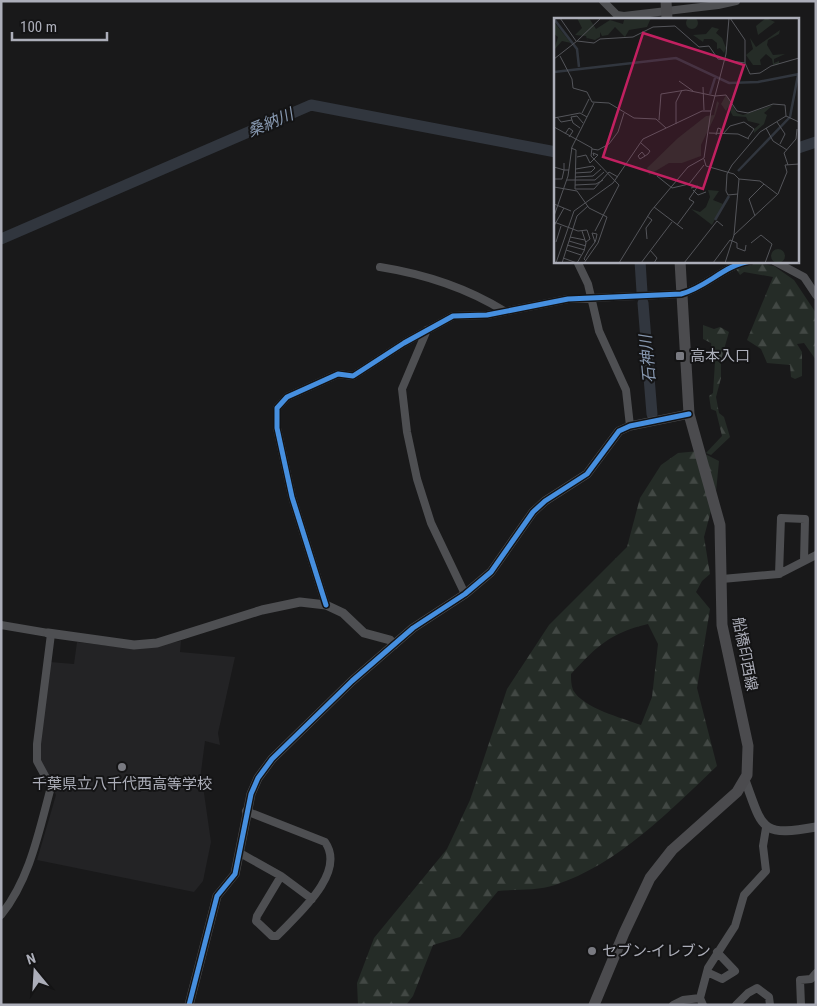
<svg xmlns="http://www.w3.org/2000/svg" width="817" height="1006" viewBox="0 0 817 1006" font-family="'Roboto Condensed','Noto Sans JP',sans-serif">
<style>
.built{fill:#232325}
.forest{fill:url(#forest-firs);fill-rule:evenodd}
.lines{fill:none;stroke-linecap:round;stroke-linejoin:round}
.river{stroke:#31363e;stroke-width:11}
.minor{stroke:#4e4f52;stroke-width:8}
.tertiary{stroke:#4e4f52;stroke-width:9}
.primary{stroke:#4b4b4e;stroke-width:11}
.cycleway-casing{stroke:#141415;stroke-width:8}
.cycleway{stroke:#468fdf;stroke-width:5}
.poi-dot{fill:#797a81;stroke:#141415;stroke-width:2}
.labels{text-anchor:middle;stroke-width:4;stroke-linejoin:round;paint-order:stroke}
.poi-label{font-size:15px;fill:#acaeb9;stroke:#141415;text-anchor:start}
.street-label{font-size:15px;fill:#acaeb9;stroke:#141415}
.water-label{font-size:16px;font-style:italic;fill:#8798b0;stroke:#141415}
.inset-river{fill:none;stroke:#31363e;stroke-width:2.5}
.inset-road{fill:none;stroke:#54555a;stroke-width:1}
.view{fill:#c12060;fill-opacity:0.15;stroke:#c12060;stroke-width:2.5}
.inset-edge{fill:none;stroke:#acaeb9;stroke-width:2.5}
</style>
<defs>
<pattern id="forest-firs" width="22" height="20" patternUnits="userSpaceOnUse" patternTransform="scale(1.25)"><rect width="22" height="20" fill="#252c27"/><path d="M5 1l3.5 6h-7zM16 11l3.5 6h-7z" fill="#424844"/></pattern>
</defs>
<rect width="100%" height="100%" fill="#19191a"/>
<path class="built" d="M 181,641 L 180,652 L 235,657 L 218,733 L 220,745 L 205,741 L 201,772 L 211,842 L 203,881 L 194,892 L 37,860 L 56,795 L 41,762 L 39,745 L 50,662 L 74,664 L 77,642 L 136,649 Z"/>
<path class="forest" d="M 755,263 L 774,266 L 794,280 L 816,313 L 816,360 L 804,343 L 797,344 L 802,352 L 802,376 L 795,379 L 791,377 L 790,365 L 767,363 L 761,349 L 747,340 L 773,277 L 744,272 L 740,275 L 736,269 Z
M 703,325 L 714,329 L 720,327 L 729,332 L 721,360 L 721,378 L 716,397 L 719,413 L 724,417 L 730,437 L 711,455 L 706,453 L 722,436 L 716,411 L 711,409 L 709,396 L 713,393 L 715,362 L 711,343 L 703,339 Z
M 699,451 L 719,461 L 716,492 L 704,537 L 710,574 L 702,581 L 696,592 L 710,609 L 697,688 L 717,766 C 671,810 617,865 555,885 C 538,891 516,889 498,891 L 460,937 L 433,945 L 413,996 L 406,1005 L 358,1005 L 357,983 L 374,938 L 447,849 L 470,800 L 507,689 L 549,625 L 627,547 L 640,498 L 661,465 L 678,453 ZM 648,624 L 658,644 L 652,697 L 641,725 C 622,718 583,708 573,690 C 571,685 571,679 571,674 C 597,646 610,633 648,624 Z"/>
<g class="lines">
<path class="river" d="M 798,148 L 816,142
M 1,239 L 311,105 L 556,152
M 640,261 L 642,292
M 643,303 L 652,414"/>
<path class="minor" d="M 603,1 L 617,15 L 624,16 L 718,5 L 736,1
M 577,261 L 588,284 L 599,331 L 626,390 L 630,426
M 774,261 L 804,277 L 816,295
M 380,267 C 424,274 467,288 504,311
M 427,330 L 402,389 L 407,432 L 417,479 L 431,523 L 465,594
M 779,574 L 781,518 L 805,519 L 804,561
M 722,579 L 779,574 L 816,555
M 326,605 L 292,497 L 277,428 L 277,408 L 287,397 L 338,374 L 353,376 L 404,343 L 453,316 L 487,315 L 568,299 L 681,294 C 706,288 724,265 751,261
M 1,625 L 48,633
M 246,811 L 325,842 C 347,873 297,915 277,936 L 272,936 L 256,921 L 257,916 L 281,876 L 312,899
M 240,853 L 281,876
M 1,915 C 30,879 39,831 51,787 L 37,761 L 37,744 L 51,634
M 707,972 L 722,979 L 735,971 L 717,952
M 673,1005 L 683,1000 L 700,998
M 703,1005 L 700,998 L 708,968 L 735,926 L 744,895 L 766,871 L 763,846 L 766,828
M 736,1005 L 748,993 L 757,988 L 769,997 L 770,1005
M 801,1005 L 800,980 L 811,979 L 816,973"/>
<path class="tertiary" d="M 48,633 L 134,645 L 157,643 L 262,610 L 300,602 L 326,605 L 343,613 L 364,633 L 390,640 L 394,645
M 745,780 C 763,829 760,837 816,827
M 189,1005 L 217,896 L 235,874 L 251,794 L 258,778 L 272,759 L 352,681 L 413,628 L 465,594 L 491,572 L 533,512 L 545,501 L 587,474 L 619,431 L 630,426 L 689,414"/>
<path class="primary" d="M 666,1 L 667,19
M 594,1005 L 624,933 L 650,878 L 672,850 L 737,792 L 747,775 L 748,746 L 722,625 L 720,525 L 689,414 L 680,261"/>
<g class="cycleway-casing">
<path id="cycleway" d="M 326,605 L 292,497 L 277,428 L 277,408 L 287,397 L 338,374 L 353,376 L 404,343 L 453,316 L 487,315 L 568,299 L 681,294 C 706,288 724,265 751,261
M 189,1005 L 217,896 L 235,874 L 251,794 L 258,778 L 272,759 L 352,681 L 413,628 L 465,594 L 491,572 L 533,512 L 545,501 L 587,474 L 619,431 L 630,426 L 689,414"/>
</g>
<use href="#cycleway" class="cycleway"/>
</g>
<g class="poi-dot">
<rect x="675" y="351" width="10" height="10" rx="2.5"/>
<circle cx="122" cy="767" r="5"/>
<circle cx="592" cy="951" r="5"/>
</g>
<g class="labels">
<g class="poi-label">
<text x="690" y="361">高本入口</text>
<text x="122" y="789" text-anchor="middle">千葉県立八千代西高等学校</text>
<text x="602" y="956">セブン-イレブン</text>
</g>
<g class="street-label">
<text transform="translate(745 654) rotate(79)" y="5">船橋印西線</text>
</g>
<g class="water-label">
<text transform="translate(270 122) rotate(-23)" y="6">桑納川</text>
<text transform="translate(647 359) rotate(-95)" y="6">石神川</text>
</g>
</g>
<g transform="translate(554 18)">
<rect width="245" height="245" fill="#19191a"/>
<path d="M132 5a6 6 0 1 1 12 0a6 6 0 1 1-12 0ZM 23,0 L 35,0 L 42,11 L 56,2 L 69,6 L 70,2 L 97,0 L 93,9 L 75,12 L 71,19 L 61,9 L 54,17 L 48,18 L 46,14 L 46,19 L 41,22 L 33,20 L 34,24 L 32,18 L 21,17 L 28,10 ZM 212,0 L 221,4 L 204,17 L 202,8 ZM 0,4 L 17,25 L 8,23 L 0,32 L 4,19 L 0,16 ZM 158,9 L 165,11 L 162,15 L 168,20 L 172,30 L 170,35 L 166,30 L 163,31 L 163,25 L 158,21 L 150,21 L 149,24 L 139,17 L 152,16 ZM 226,12 L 225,16 L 214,22 L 213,27 L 219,37 L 231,36 L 220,41 L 220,45 L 225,43 L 225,46 L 219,47 L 218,41 L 212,36 L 206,42 L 207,47 L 199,47 L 192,37 L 199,31 L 196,20 L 202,29 ZM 172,77 L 183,95 L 189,97 L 219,87 L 210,95 L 213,97 L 210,106 L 200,115 L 200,111 L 206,106 L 194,103 L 192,99 L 179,98 L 174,89 L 172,93 L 167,86 ZM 163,83 L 165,85 L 161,98 L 147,127 L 147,138 L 128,145 L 115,145 L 95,157 L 93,150 L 124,120 L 152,98 L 160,97 ZM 154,172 L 165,173 L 159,182 L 169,186 L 158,207 L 137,191 L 146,194 L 152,189 L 156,179 ZM217 238a7 7 0 1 1 14 0a7 7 0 1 1-14 0Z" fill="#252c27"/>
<path class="inset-river" d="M 0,1 L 23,31 L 25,49M 0,54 L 122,40 L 175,65 L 204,64 L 245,56M 156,76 L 161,60M 184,153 L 236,99 L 244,57M 161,202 L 175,178"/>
<path class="inset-road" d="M 6,0 L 22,23M 176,0 L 191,22 L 191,45M 23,23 L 47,0M 6,38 L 18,61 L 19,70 L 33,74 L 38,84 L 55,85 L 80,100 L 102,101 L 112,110M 0,41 L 23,23 L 40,25 L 46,21 L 79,19 L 99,9 L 121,8 L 145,29 L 155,28 L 164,41 L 191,45 L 196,56 L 206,55 L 217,48 L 245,40M 125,63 L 139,73M 149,69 L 150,92M 28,95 L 35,81M 3,99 L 7,104 L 18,102M 0,100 L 26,95 L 33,99M 105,102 L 107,76 L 132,72 L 161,78 L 172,77 L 183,93 L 194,95 L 219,86 L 231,87 L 232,98 L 245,104M 223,104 L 231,116 L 226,126M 122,106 L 122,84 L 128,72M 0,109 L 38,130 L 37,138 L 65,167 L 41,213M 26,110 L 19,105 L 17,99 L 23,98 L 29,105M 212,110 L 219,123 L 233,132M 155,115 L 184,116 L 195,121M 11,116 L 15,110 L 19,113 L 15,119M 169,116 L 176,108 L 190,104 L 200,111 L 194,120M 162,117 L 164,110 L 167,111 L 166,116M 87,125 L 96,133 L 94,136 L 91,138 L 86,141 L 84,138 L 88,134 L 91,138M 17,130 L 22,132 L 21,171 L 40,171 L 55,154 L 64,159M 38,131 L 44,132 L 55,126 L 64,114 L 70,95M 23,139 L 32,137 L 36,145 L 44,137 L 39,135 L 40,138M 150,141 L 152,148 L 180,156 L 185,161 L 180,217 L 171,245M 234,147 L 230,135 L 242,121 L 243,111M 0,149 L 10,152 L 10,145M 21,155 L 37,154 L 41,150 L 39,148 L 22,151M 103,158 L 118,170 L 135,166 L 150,147M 21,159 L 39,158 L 47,151M 0,161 L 8,161 L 10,152 L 15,152M 185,161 L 206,163 L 223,176M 13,162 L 41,162 L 50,154M 21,167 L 42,166 L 49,162M 0,169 L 23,173 L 35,190 L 53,199 L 44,225 L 30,245M 139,172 L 144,177 L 152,174M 184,176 L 174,177 L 172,173 L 173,156 L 178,147 L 206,114 L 232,98M 0,186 L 17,193M 100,189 L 129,211M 0,198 L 14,158 L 18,129 L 40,85M 93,198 L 98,202 L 92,210 L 93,221M 201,198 L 195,181 L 210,166M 0,204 L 24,213 L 33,212 L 36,221 L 32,224M 123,207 L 140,184 L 135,181 L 144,168 L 137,170M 0,208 L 10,190M 180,217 L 224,176 L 233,154 L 231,147 L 245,146M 16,219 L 31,222M 15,223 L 32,228M 2,224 L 7,208M 197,225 L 207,217 L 218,226 L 211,245M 13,227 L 31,232M 12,232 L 27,237M 96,232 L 103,240 L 100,245M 9,240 L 23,245 L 30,233 L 32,225 L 28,213M 32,243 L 30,241 L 35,232 L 41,224 L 42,221 L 43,216 L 38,215 L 41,224M 2,245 L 20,193 L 59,165 L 89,121 L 148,93 L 157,93M 8,245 L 23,198 L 34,188M 65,245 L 97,193 L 134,149 L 150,140 L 157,93 L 172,36 L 175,0M 87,245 L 118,204M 130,245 L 163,203 L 169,208M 159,245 L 176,222 L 183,225 L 183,230 L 191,233 L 192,227"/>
<path class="view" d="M 89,15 L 190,47 L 149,171 L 49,139 Z"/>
<rect width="245" height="245" class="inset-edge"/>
</g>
<rect width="817" height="1006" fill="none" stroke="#acaeb9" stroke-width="5"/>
<g transform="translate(35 971) rotate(342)" stroke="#141415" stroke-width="4" paint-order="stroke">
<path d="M0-4L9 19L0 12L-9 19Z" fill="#acaeb9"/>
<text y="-8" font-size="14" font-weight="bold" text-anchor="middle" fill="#acaeb9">N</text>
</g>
<path d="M12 32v8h95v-8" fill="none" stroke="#acaeb9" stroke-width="2.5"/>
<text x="20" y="32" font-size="15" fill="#acaeb9" stroke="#141415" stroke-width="4" paint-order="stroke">100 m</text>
</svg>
